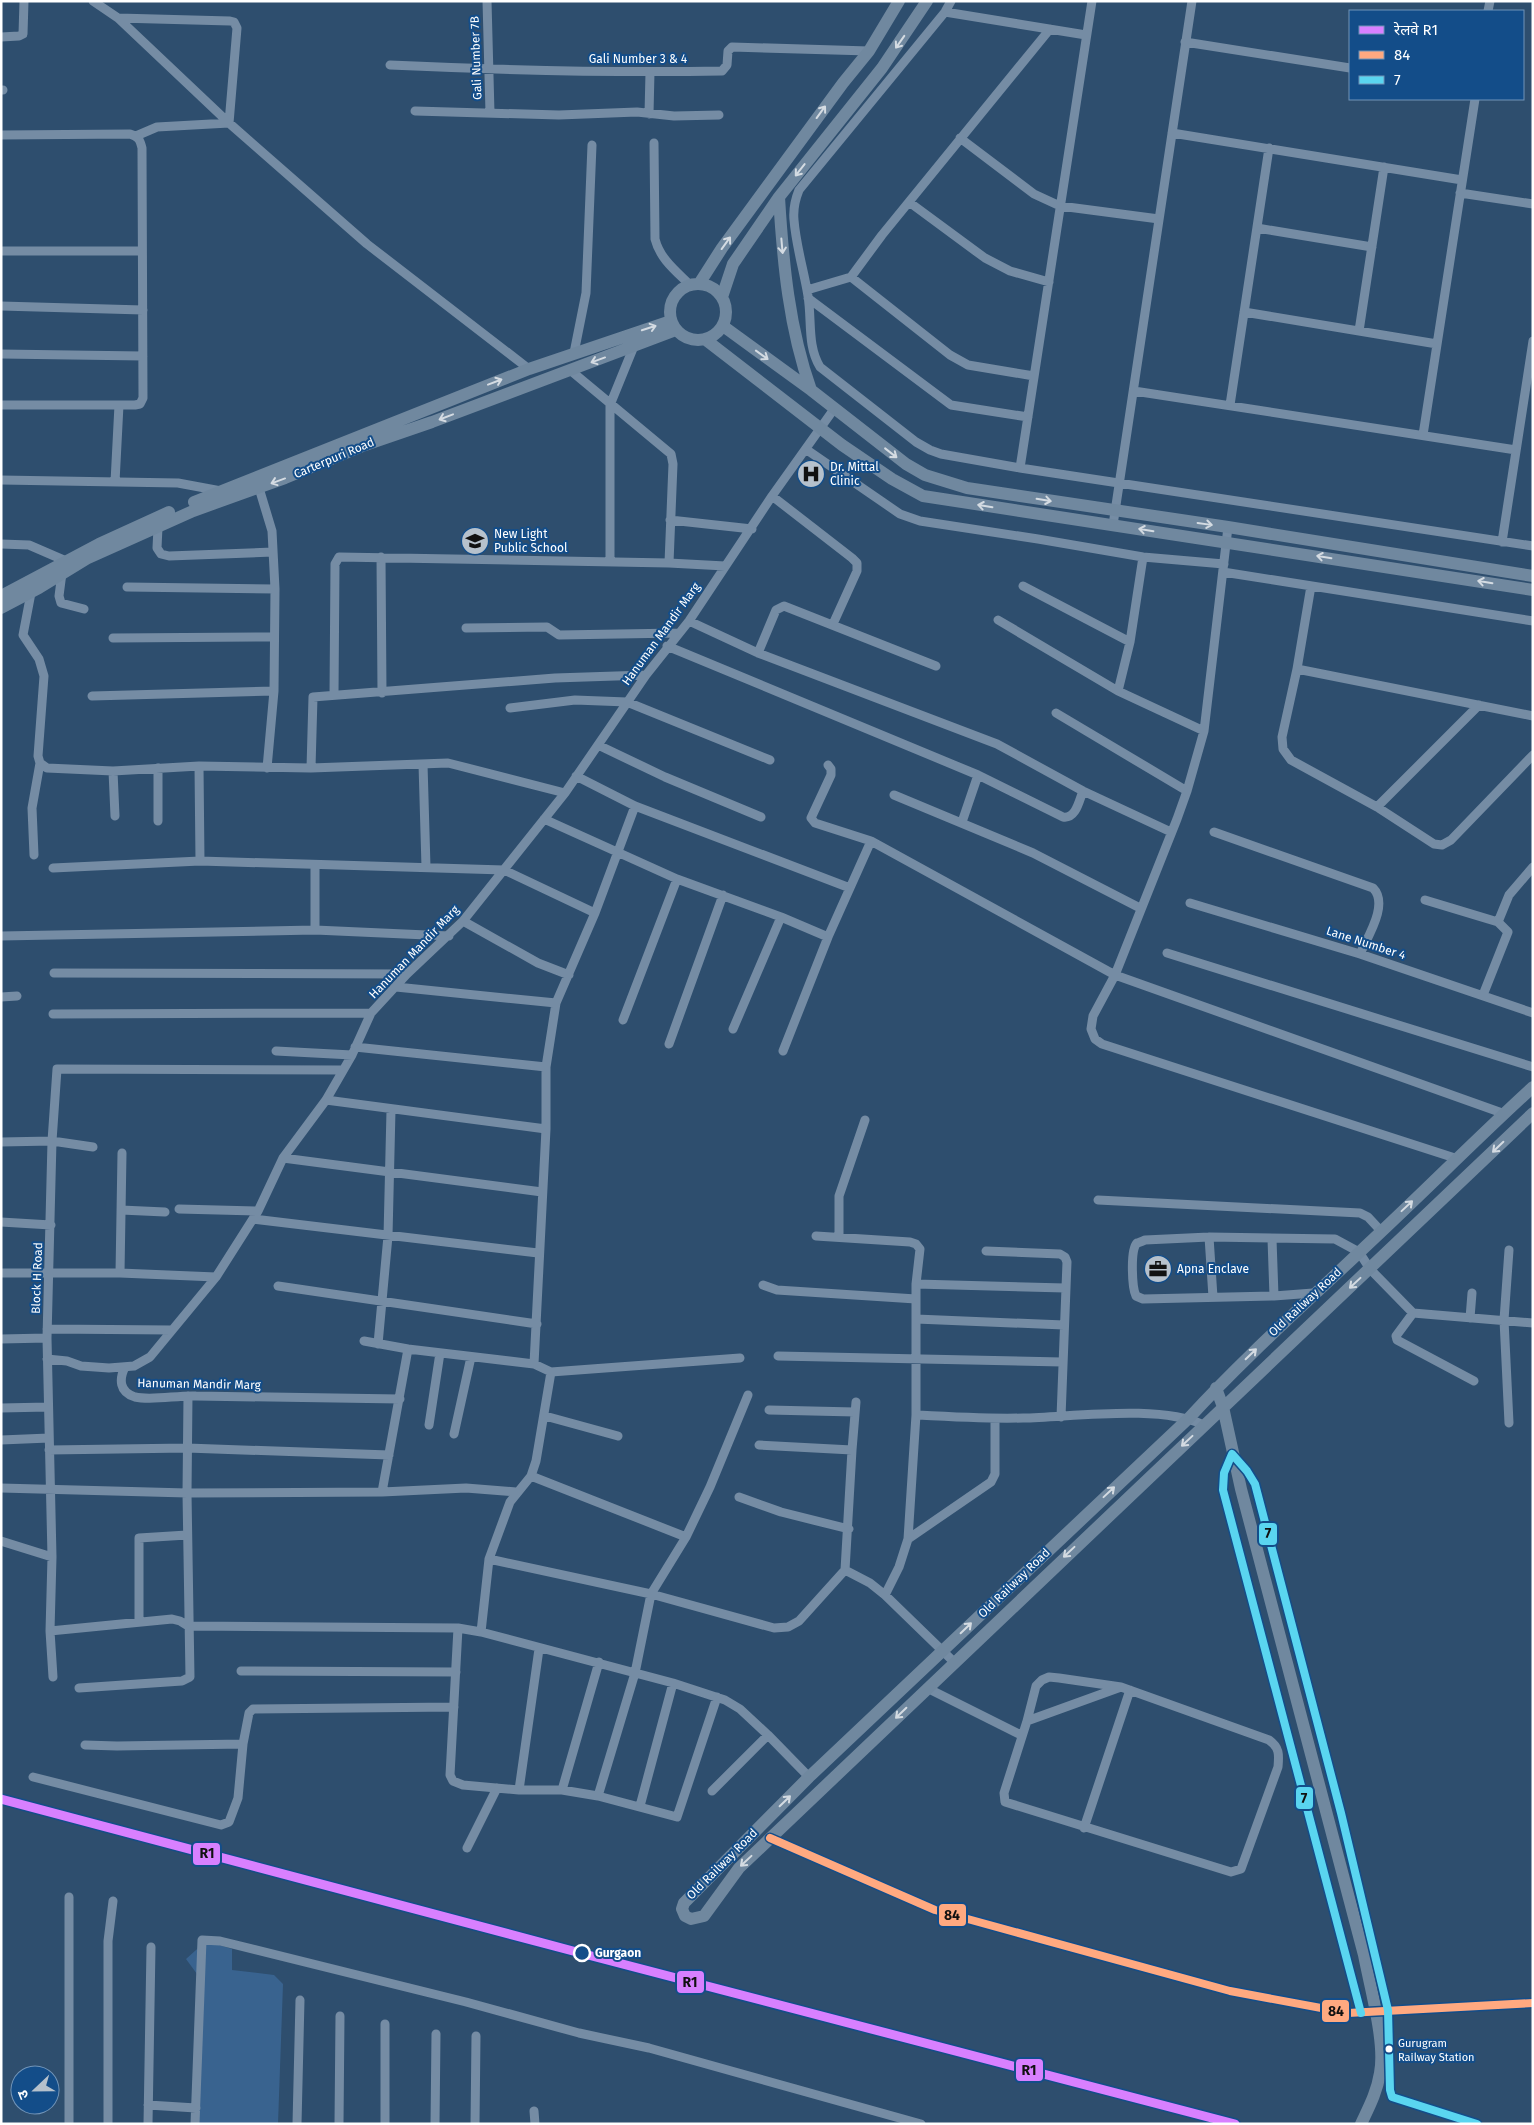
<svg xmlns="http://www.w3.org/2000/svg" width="1534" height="2125" viewBox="0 0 1534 2125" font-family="'Fira Sans','Noto Sans Devanagari',sans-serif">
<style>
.water{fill:#39638f}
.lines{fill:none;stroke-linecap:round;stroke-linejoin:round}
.street{stroke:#758ca4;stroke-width:9}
.secondary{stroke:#70889f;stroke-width:12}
.bus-1-casing{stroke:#134d89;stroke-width:11}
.bus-2-casing{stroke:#134d89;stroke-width:11}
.bus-1{stroke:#ffa980;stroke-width:8}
.bus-2{stroke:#5ad5f0;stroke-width:8}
.rail-1-casing{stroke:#134d89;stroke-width:12}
.rail-1{stroke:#d880ff;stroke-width:9}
.oneway{stroke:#d4dbe2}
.stop-dot{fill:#134d89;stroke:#fff;stroke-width:2.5}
.bus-dot{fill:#fff;stroke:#134d89;stroke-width:2}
.labels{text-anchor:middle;stroke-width:4;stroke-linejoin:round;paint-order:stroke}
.bus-label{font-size:11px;fill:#fff;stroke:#134d89;text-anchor:start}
.street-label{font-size:12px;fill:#fff;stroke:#134d89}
.poi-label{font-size:12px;fill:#fff;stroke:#134d89;text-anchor:start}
.stop-label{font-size:12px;font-weight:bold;fill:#fff;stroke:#134d89;text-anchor:start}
.line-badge{stroke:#134d89;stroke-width:2}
.pale-badge-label{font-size:14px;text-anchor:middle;font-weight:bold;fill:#111}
</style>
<rect width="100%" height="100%" fill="#2e4e6e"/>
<path class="water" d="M 206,1941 L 232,1949 L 232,1970 L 274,1975 L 283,1984 L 278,2124 L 194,2124 L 197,1974 L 186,1959 Z"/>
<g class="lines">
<path class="street" d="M 93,1 L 118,18 L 229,123 L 367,244 L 529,369
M 487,1 L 490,113
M 951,1 L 945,12 L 799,190 C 795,200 793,210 794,220 C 796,246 804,271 808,296 C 812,320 807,346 820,367 L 916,442 L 930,450 L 941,454 L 1020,468 L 1533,546
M 1488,11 L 1490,1
M 945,12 L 1086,35
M 118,18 L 230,21 L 234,22 L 237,28 L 229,123 L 157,127 L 136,136
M 1,37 L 19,36 L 23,34 L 24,1
M 1185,42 L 1350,68
M 390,65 C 500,70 611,73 722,71 L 727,65 L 728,51 L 732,47 L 869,51
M 1,90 L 3,90
M 415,111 L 559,115 L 637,112 L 674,116 L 719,115
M 649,114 L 650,72
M 1172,133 L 1462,180
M 1,135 L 130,134 C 139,137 140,140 142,148 L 143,398 L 140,404 L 135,405 L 1,405
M 960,138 L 1034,194 L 1060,206 L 1159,219
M 654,143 L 655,239 C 660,259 676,271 690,285
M 1460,193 L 1533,204
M 909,202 L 985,258 L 1010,271 L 1049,282
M 1257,228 L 1372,247
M 1,251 L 142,251
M 851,277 L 950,355 L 968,365 L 1034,376
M 807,290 L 851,277 L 882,235 L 1050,29
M 808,298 L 951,405 L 1028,417
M 1,306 L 143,310
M 1244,312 L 1437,344
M 1359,331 L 1384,167
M 574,353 L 586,293 L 592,145
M 1,354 L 143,356
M 570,370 L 671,454 L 673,464 L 669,563
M 1134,391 L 1516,450
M 1230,405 L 1269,148
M 1423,435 L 1475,99
M 807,450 L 900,514 L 920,521 L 1038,539 L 1143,557 L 1224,564
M 1020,468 L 1092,1
M 1,480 L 178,483 L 221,491
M 115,482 L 119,405
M 259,488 L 272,531 L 275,589 L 274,691 L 267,768
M 772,496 L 852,558 L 857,563 L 857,571 L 833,624
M 670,520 L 752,529
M 1113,525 L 1192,1
M 158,527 L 157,548 L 161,554 L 169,556 L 273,552
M 1228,527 L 1204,731 L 1187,791 L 1177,819 L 1115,975 L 1093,1016 L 1091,1029 L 1095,1039 L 1102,1044 L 1458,1159
M 1502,542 L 1533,341
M 1,544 L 29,545 L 66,561
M 381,557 L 382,693
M 610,562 L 610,405 L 634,346
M 1223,572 L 1533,621
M 62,573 L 59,596 L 61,603 L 84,609
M 1023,586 L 1130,642
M 1311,586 L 1297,669 L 1282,737 L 1283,749 L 1291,760 L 1377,807 L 1434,844 L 1442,845 L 1451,840 L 1533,755
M 127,587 L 275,589
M 31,593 L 23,635 L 39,659 L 44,676 L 38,756 L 40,763 L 47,768 L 113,771 L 199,766 L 311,768 L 448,763 L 565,793
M 998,620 L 1118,691 L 1204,731
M 689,621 L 758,653 L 997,744 L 1083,791 L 1171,832
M 466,628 L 547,627 L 559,635 L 679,633
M 113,638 L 274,637
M 667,646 L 978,775 L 1063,817 C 1076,819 1079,801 1083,791
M 758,653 L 776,610 L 784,606 L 936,666
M 1297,669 L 1533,716
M 1118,691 L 1130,642 L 1143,557
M 334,695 L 335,564 L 339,557 L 669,563 L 725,566
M 92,696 L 274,691
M 510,708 L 575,700 L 627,702 L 770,760
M 1056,713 L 1187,791
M 598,745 L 665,777 L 761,817
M 423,764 L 426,867
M 828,765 L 831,769 L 831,775 L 811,818 L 815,823 L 871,841 L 1115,975 L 1505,1114
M 199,766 L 200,861
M 158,768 L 158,821
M 311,768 L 313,697 L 555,678 L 646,675
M 113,771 L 115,816
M 576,776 L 635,806 L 850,888
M 894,795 L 1033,853 L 1140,908
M 1377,807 L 1479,705
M 544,819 L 677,879 L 781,917 L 828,937
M 962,822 L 978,775
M 1214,832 L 1373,888 C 1389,904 1368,936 1360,954
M 34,855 L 32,808 L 40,763
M 53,868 L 200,861 L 504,870 L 595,913
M 1425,900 L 1498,922 L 1508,932 L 1483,995
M 1190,903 L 1360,954 L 1533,1013
M 463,921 L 538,963 L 569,975
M 1498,922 L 1509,895 L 1533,867
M 315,930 L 315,865
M 1,936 L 315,930 L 449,936
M 1167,953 L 1533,1067
M 54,973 L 407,974
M 396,987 L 556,1003
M 1,997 L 17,996
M 53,1014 L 371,1013
M 623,1020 L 677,879
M 733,1029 L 781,917
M 669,1044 L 723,895
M 355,1047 L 546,1067
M 276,1051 L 352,1055
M 783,1051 L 828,937 L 871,841
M 326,1100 L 546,1129
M 1,1142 L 52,1141 L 93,1147
M 283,1158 L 542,1192
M 1098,1200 L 1360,1213 L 1368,1217 L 1381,1231
M 179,1209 L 258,1211
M 121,1210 L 165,1212
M 253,1219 L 538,1253
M 1,1222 L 51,1225
M 816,1236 L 910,1242 L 916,1244 L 920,1249 L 916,1284 L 916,1415 L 908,1539 L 899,1567 L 885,1595
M 839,1237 L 839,1196 L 865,1120
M 1209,1237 L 1213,1297
M 1272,1239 L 1274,1296
M 1509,1250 L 1504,1320 L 1509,1423
M 986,1251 L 1060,1254 L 1065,1257 L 1067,1262 L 1061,1417
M 1,1273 L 120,1273 L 216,1277
M 120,1273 L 122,1153
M 916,1284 L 1065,1288
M 763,1285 L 777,1290 L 916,1299
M 278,1286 L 537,1324
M 1313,1293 L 1274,1296 L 1143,1299 L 1136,1296 C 1132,1288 1130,1250 1137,1243 C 1138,1243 1145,1240 1145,1240 L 1209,1237 L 1335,1239 L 1359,1252 L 1370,1269 L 1413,1313 L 1533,1323
M 1413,1313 L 1396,1336 L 1397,1340 L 1474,1381
M 1470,1318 L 1472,1293
M 916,1319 L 1064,1325
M 47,1329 L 172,1330
M 1,1339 L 47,1338
M 364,1341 L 408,1349 L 534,1364 L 551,1372 L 740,1358
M 378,1344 L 388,1236 L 391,1110
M 778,1356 L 1062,1362
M 47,1359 L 67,1361 L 81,1366 L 109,1368 L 134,1366 L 150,1357 L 216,1277 L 258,1211 L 283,1158 L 326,1100 L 352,1055 L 371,1013 L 407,974 L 463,921 L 565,793 L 646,675 L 689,621 L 772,496 L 834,409
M 534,1364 L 546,1129 L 546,1067 L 556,1003 L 595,913 L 635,806
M 125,1367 C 119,1379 119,1392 135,1397 C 152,1401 178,1395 196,1396 C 264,1397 332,1398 400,1399
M 1,1408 L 48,1407
M 769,1410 L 855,1412
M 916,1415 C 952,1417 987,1419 1023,1418 C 1073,1417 1159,1404 1204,1425
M 545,1416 L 618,1436
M 429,1425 L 440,1353
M 454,1434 L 471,1357
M 1,1440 L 49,1438
M 759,1445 L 852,1450 L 856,1402
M 49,1450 L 187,1448 L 389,1455
M 531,1476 L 686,1537
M 1,1488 L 187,1493 L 382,1492 L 466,1488 L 516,1492
M 382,1492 L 408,1349
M 739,1497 L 781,1512 L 849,1529
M 908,1539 L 991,1482 L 995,1474 L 995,1419
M 1,1541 L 52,1557
M 489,1559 L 651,1594 L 774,1628 L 788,1627 L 799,1621 L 845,1570 L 852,1450
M 845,1570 L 870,1583 L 885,1595 L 954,1662
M 139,1622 L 139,1538 L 187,1535
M 458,1628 L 450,1775 L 453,1781 L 463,1785 L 519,1790 L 562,1790 L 598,1796 L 677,1817 L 717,1697
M 50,1631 L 172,1619 L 180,1621 L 188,1626 L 458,1628 L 481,1632 L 673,1683 L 725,1700 L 740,1709 L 768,1735 L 809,1777
M 481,1632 L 489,1559 L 510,1502 L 531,1476 L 536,1461 L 551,1372
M 241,1671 L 456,1672
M 53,1677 L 50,1631 L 52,1557 L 47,1338 L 52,1141 L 57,1069 L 343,1070
M 79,1688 L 182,1681 L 190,1677 L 187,1493 L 188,1396
M 927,1688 L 1021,1735
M 1027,1721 L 1036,1686 L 1042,1680 L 1049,1677 L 1059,1678 L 1121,1687 L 1269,1740 C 1280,1748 1279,1755 1278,1767 L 1241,1869 L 1231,1872 L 1005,1802 L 1004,1793 L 1027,1721 L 1121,1687
M 85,1745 L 117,1746 L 243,1744
M 33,1777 L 221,1825 L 229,1822 L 238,1798 L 243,1744 L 249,1713 L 253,1709 L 454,1707
M 519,1790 L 539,1649
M 562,1790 L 599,1662
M 712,1791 L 768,1735
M 598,1796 L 635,1673 L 651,1594 L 686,1537 L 710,1487 L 748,1395
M 640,1806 L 673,1683
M 1084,1828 L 1130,1690
M 770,1838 L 935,1910 L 1230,1991 L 1348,2013 L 1533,2003
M 467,1848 L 497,1788
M 1361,2013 L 1223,1490 L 1224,1473 L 1232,1454 L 1247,1471 L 1255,1484 L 1341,1813 L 1388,2010 L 1390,2090 L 1392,2097 L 1477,2124
M 148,2105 L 196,2108
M 534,2111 L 535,2124
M 69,2124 L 69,1897
M 108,2124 L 108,1941 L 113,1901
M 148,2124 L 151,1947
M 195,2124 L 202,1940 L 220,1941 L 466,2002 L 579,2033 L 649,2048 L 921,2124
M 297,2124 L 300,2000
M 339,2124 L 340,2016
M 385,2124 L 385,2024
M 435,2124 L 436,2034
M 475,2124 L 476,2036"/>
<path class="secondary" d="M 779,197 C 783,263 789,328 811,390
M 699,284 L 722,248 L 843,83 L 869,51 L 899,1
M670 312a28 28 0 1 1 56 0a28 28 0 1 1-56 0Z
M 722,297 L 733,264 L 779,197 L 882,68 L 927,1
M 723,326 L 811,390 L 906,464 L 925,475 L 967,488 L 1228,527 L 1533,576
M 706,340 L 842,445 L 892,479 L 923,496 L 1533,590
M 194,502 L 529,369 L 671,321
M 1,596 L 99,544 L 169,512
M 1,608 L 39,588 L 88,558 L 193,511 L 285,478 L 365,445 L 432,422 L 676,330
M 1533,1087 C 1476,1139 1422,1194 1366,1246 C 1306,1303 1245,1357 1189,1418 L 809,1777 L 684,1903 L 682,1909 L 685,1916 L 691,1919 L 704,1916 L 739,1868 L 1533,1113
M 1216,1388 L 1223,1407 L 1241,1489 L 1364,1955 C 1370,1987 1386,2043 1380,2073 C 1377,2092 1369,2107 1361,2124"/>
<g class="bus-1-casing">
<path id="bus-1" d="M 770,1838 L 935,1910 L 1230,1991 L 1348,2013 L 1533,2003"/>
</g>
<g class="bus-2-casing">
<path id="bus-2" d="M 1361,2013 L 1223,1490 L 1224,1473 L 1232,1454 L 1247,1471 L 1255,1484 L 1341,1813 L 1388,2010 L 1390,2090 L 1392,2097 L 1477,2124"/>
</g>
<use href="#bus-1" class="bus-1"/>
<use href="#bus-2" class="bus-2"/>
<g class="rail-1-casing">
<path id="rail-1" d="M 1,1799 L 588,1955 L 1235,2124"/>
</g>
<use href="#rail-1" class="rail-1"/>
</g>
<defs><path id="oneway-shaft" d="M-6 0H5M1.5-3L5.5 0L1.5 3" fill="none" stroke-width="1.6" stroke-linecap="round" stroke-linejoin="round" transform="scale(1.25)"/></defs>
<g class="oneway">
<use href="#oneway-shaft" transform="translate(900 42) rotate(125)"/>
<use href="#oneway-shaft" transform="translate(821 112) rotate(-54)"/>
<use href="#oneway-shaft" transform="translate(800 170) rotate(128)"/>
<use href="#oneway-shaft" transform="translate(726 243) rotate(-54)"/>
<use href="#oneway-shaft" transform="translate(782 246) rotate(85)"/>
<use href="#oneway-shaft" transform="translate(649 328) rotate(-18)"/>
<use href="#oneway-shaft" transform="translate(762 355) rotate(36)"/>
<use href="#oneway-shaft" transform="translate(598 360) rotate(160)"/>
<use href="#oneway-shaft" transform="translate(495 382) rotate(-21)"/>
<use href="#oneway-shaft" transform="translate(446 417) rotate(159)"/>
<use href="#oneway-shaft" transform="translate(891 453) rotate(38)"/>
<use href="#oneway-shaft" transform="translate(278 481) rotate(160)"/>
<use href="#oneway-shaft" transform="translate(1044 500) rotate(9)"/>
<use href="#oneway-shaft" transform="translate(985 506) rotate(-171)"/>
<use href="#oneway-shaft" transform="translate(1205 524) rotate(8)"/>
<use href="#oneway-shaft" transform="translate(1146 530) rotate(-171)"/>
<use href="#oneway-shaft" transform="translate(1324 557) rotate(-171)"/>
<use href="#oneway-shaft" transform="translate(1485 582) rotate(-171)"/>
<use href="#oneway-shaft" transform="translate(1498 1147) rotate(136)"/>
<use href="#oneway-shaft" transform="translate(1407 1206) rotate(-43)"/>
<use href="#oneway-shaft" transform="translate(1355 1283) rotate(137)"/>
<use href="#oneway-shaft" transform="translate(1251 1354) rotate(-44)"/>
<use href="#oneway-shaft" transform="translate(1187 1441) rotate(137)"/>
<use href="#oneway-shaft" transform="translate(1109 1492) rotate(-43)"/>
<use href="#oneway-shaft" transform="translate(1069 1552) rotate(137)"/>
<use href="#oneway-shaft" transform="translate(966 1628) rotate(-44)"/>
<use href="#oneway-shaft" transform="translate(901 1713) rotate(136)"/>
<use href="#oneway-shaft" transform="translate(785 1801) rotate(-44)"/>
<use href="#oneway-shaft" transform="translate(746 1861) rotate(137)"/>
</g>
<defs>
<g id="hospital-disc" transform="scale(1.4375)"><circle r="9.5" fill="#b6c1cc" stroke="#134d89"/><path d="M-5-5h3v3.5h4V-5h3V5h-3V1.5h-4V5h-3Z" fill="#111"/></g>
<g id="school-disc" transform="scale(1.4375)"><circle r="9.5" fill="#b6c1cc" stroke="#134d89"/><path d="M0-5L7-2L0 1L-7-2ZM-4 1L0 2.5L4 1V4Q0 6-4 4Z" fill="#111"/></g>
<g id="office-disc" transform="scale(1.4375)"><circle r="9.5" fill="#b6c1cc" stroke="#134d89"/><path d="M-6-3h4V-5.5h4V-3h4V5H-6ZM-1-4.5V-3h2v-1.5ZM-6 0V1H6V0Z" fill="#111"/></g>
</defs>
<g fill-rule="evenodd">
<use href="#hospital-disc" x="811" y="474"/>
<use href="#school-disc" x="475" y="541"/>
<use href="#office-disc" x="1158" y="1269"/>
</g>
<circle class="stop-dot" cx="582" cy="1953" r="8"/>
<circle class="bus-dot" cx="1389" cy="2049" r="4.5"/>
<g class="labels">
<g class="bus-label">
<text x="1398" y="2047">Gurugram<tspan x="1398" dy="14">Railway Station</tspan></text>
</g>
<g class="street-label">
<text transform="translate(476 58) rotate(-92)" y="4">Gali Number 7B</text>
<text x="638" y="63">Gali Number 3 &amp; 4</text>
<text transform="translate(334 458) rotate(-23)" y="4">Carterpuri Road</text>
<text transform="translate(661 634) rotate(-54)" y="4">Hanuman Mandir Marg</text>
<text transform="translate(1366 943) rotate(18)" y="4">Lane Number 4</text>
<text transform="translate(414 952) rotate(-46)" y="4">Hanuman Mandir Marg</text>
<text transform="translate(37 1278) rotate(-88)" y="4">Block H Road</text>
<text transform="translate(1305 1302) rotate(-43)" y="4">Old Railway Road</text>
<text transform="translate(199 1384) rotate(1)" y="4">Hanuman Mandir Marg</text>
<text transform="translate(1014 1583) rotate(-44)" y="4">Old Railway Road</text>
<text transform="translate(722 1864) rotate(-45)" y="4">Old Railway Road</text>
</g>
<g class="poi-label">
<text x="830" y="471">Dr. Mittal<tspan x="830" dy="14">Clinic</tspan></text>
<text x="494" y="538">New Light<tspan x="494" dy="14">Public School</tspan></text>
<text x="1177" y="1273">Apna Enclave</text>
</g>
<g class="stop-label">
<text x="595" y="1957">Gurgaon</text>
</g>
</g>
<g class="line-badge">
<rect x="1258" y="1522" width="20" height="24" rx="5" fill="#5ad5f0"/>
<rect x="1295" y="1786" width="19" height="24" rx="5" fill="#5ad5f0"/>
<rect x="192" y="1842" width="29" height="24" rx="5" fill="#d880ff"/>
<rect x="938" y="1903" width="29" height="24" rx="5" fill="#ffa980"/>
<rect x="676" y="1970" width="29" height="24" rx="5" fill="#d880ff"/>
<rect x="1321" y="1999" width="29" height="24" rx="5" fill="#ffa980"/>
<rect x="1015" y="2058" width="29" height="24" rx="5" fill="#d880ff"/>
</g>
<g class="pale-badge-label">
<text x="1268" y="1538">7</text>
<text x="1304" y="1803">7</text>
<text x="207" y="1858">R1</text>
<text x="952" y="1920">84</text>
<text x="690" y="1987">R1</text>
<text x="1336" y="2016">84</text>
<text x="1029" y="2075">R1</text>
</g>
<rect width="1534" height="2125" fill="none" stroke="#ffffff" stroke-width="5"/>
<rect x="1349" y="10" width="175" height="90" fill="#134d89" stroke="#7194b8"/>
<rect x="1359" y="26" width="25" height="8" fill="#d880ff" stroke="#7194b8"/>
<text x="1394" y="35" font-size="15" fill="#ffffff">रेलवे R1</text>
<rect x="1359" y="51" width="25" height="8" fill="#ffa980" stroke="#7194b8"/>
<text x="1394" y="60" font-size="15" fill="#ffffff">84</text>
<rect x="1359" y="76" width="25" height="8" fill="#5ad5f0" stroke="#7194b8"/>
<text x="1394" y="85" font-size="15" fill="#ffffff">7</text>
<g transform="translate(35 2090) rotate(248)"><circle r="24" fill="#134d89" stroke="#7194b8"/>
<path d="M0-4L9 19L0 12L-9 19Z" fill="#b6c1cc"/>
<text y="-8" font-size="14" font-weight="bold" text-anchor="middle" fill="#ffffff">उ</text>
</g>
</svg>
